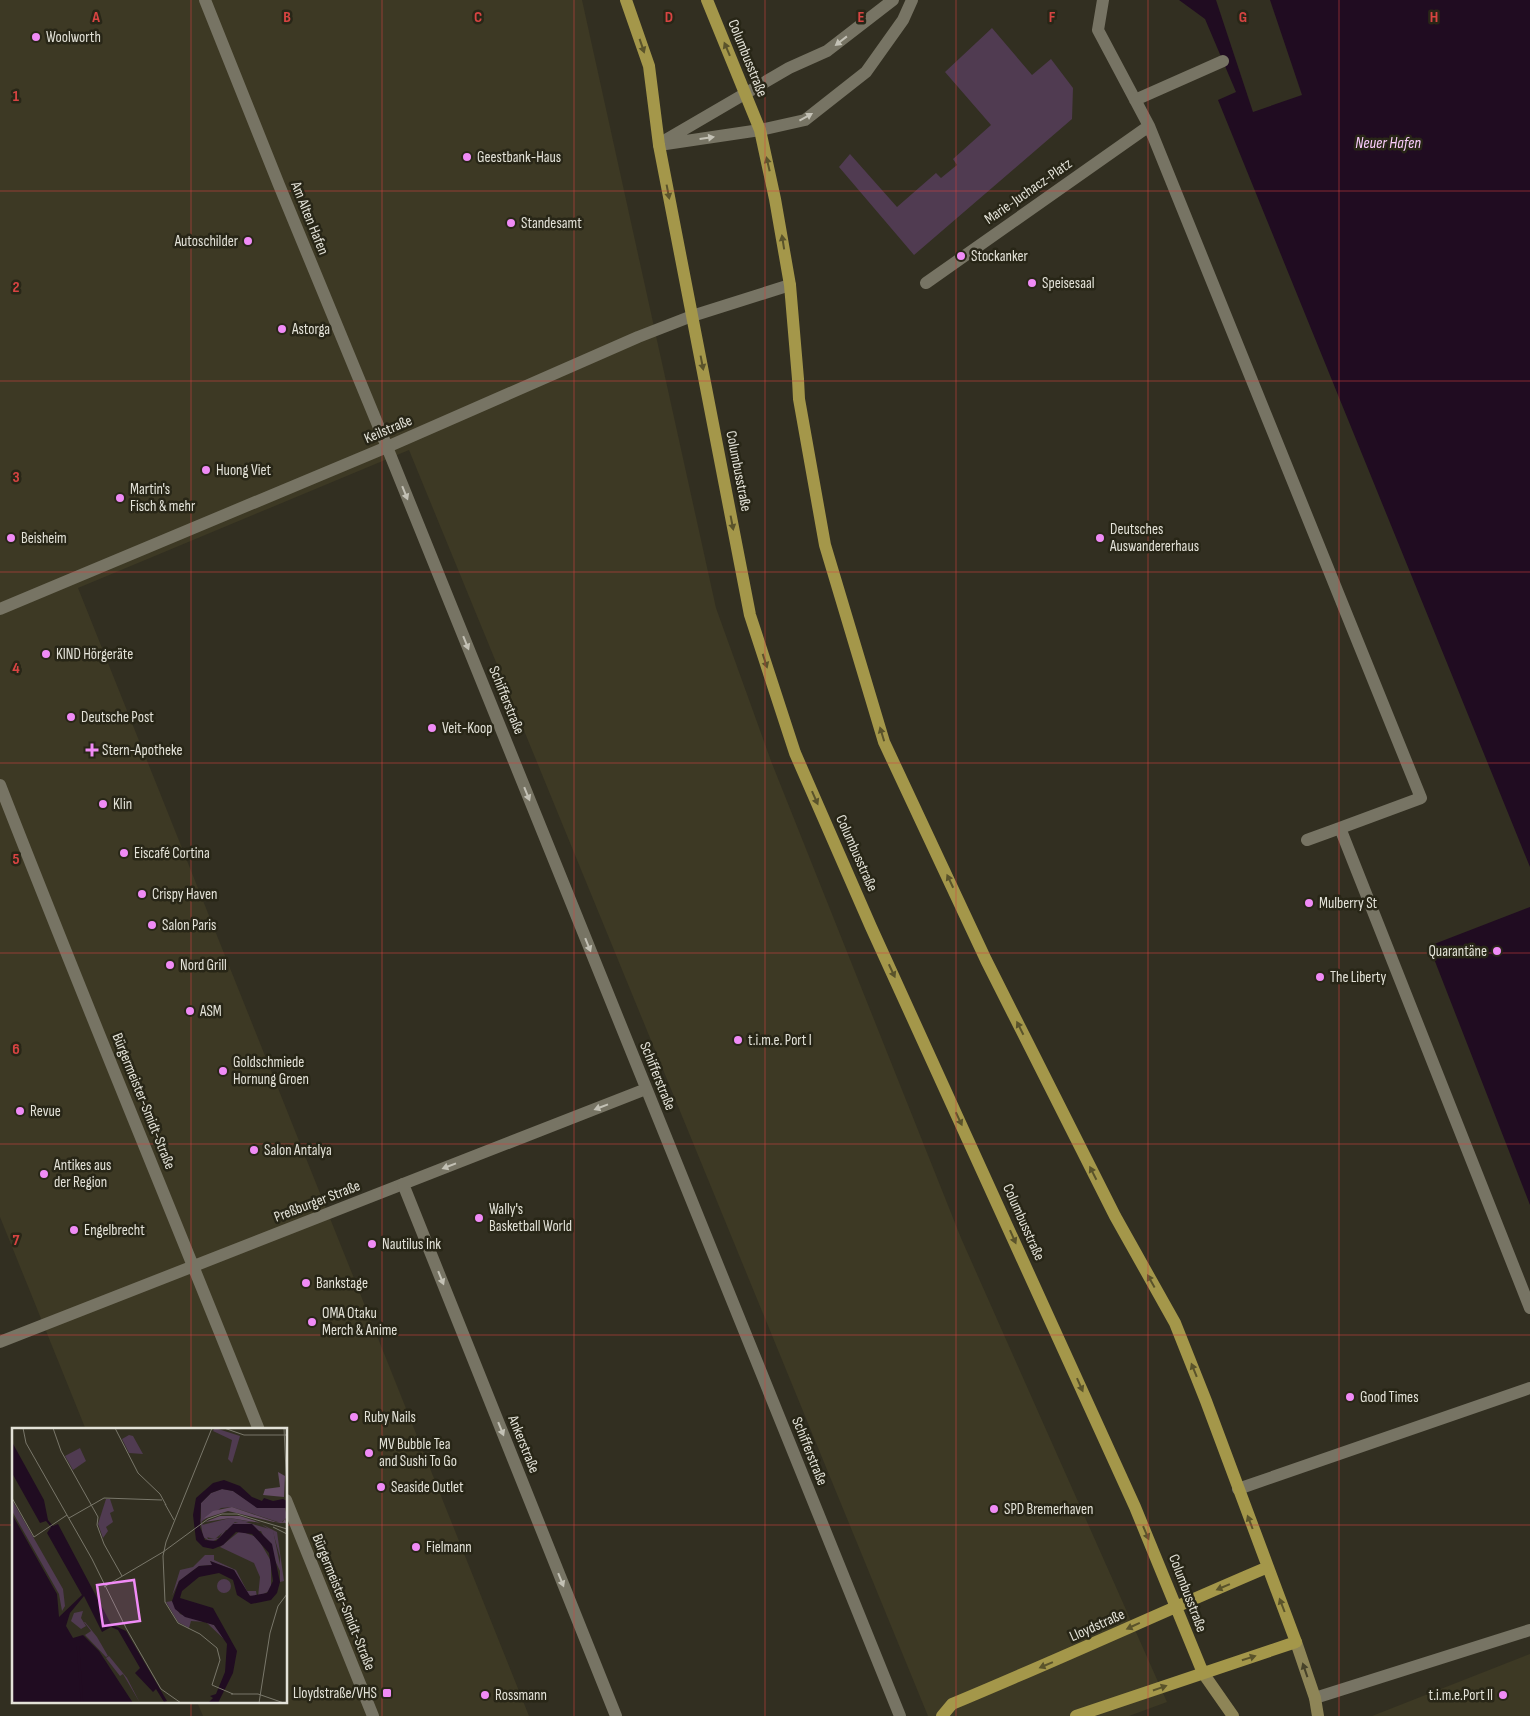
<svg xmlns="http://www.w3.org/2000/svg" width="1530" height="1716" viewBox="0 0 1530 1716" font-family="'Sofia Sans Condensed',sans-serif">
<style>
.built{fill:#3d3924}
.green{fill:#503b51}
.water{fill:#200c21}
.pier{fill:#322f21}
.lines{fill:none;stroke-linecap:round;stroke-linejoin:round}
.pedestrian{stroke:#777464;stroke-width:12}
.minor{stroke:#777464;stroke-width:12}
.secondary{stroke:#8e8557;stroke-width:12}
.primary{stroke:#a4974a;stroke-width:12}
.oneway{fill:#c3c1b5}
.oneway2{fill:#5a532b}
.oneway3{fill:#47422a}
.grid{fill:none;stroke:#d84442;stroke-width:1;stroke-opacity:0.55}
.poi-dot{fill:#f08bf6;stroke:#282617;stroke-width:2}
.labels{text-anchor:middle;stroke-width:5;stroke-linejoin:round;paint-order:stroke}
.poi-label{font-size:15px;fill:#e3e2d8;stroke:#282617;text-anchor:start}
.street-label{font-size:15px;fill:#e3e2d8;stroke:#282617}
.water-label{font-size:16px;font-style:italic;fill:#fbcdfc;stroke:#282617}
.inset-river{fill:none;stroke:#200c21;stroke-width:2.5}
.inset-road{fill:none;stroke:#79776a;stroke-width:1}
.view{fill:#f08bf6;fill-opacity:0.15;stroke:#f08bf6;stroke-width:2.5}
.inset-edge{fill:none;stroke:#e3e2d8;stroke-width:2.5}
.grid-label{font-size:16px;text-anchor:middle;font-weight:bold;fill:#d84442;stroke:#282617;stroke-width:5;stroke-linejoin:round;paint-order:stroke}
</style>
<rect width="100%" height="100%" fill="#322f21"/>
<path class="built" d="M 0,0 L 582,0 L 716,608 L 771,761 L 961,1238 L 1167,1702 L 1129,1716 L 928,1716 L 409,450 L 78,588 L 529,1716 L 203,1716 L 197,1702 L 286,1702 L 286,1430 L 86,1430 L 0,1217 Z
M 1530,1654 L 1530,1716 L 1372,1716 Z"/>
<path class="green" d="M 992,28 L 1032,75 L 1051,59 L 1073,88 L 1072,119 L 914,255 L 839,167 L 850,154 L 897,207 L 936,173 L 941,178 L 957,165 L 953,159 L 991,125 L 945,72 Z"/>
<path class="water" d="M 1179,0 L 1530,0 L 1530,867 L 1218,100 L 1236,92 L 1205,19 Z
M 1530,907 L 1530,1205 L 1429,946 Z"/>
<path class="pier" d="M 1216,0 L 1270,0 L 1302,95 L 1253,112 Z"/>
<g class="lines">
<path class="pedestrian" d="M 1103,0 L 1098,30 L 1149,126 L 1421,798 L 1340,828 L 1530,1308
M 1135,100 L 1223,61
M 926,283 L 1149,126
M 0,609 L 387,447
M 0,785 C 84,1001 173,1214 259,1430
M 1307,840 L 1340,828
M 0,1342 L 403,1184
M 1238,1489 L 1530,1388
M 286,1500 L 373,1716
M 1315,1698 L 1530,1630"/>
<path class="minor" d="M 205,0 L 279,185 L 387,447 L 900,1716
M 664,141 L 789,68 L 827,51 L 893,0
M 659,145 L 760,130 L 805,120 L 866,72 L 903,20 L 912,0
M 387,447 L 638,337 L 692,316 L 790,285
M 616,1716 L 403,1184 L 646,1089"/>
<path class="secondary" d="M 1296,1642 L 1315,1698 L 1318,1716
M 1203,1673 L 1233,1716"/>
<path class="primary" d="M 626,0 L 649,66 L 659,145 L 750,615 L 795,753 L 871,927 L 1135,1507 L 1203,1673
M 707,0 L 760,130 L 775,199 L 790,285 L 798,379 L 799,399 L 825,545 L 884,742 L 986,960 L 1115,1216 L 1175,1323 L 1206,1401 L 1296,1642 L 1076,1716
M 942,1716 L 952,1704 C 1058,1660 1162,1612 1268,1567"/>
</g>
<defs><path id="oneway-solid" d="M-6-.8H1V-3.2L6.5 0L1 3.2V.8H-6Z" transform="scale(1.25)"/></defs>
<g class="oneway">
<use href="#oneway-solid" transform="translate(841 41) rotate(142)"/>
<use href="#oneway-solid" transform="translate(806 117) rotate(-29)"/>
<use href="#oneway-solid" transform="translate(707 138) rotate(-8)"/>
<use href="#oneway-solid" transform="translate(405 493) rotate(68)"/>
<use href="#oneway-solid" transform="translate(466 643) rotate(68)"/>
<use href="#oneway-solid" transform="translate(527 794) rotate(68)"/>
<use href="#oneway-solid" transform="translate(588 945) rotate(68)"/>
<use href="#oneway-solid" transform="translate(601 1107) rotate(159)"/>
<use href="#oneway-solid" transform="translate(449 1166) rotate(159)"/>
<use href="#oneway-solid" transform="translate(441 1278) rotate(68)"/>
<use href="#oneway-solid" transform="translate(501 1429) rotate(68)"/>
<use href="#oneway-solid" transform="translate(561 1580) rotate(68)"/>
</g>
<g class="oneway2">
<use href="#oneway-solid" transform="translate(642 46) rotate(71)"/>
<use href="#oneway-solid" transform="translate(727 49) rotate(-113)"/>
<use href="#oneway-solid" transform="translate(768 164) rotate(-103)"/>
<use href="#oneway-solid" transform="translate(668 192) rotate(79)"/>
<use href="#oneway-solid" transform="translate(783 242) rotate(-99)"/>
<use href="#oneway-solid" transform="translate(702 363) rotate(79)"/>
<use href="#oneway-solid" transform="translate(732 523) rotate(79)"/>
<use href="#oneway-solid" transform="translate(765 661) rotate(72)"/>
<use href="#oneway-solid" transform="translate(882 734) rotate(-107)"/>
<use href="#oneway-solid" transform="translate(815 798) rotate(66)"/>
<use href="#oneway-solid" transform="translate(950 881) rotate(-115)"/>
<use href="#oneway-solid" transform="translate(892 971) rotate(65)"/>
<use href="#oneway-solid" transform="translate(1020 1028) rotate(-117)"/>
<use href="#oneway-solid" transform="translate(959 1119) rotate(65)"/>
<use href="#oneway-solid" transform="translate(1093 1173) rotate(-117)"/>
<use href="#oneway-solid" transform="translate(1013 1237) rotate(66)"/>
<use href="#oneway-solid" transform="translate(1151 1281) rotate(-119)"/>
<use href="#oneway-solid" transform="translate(1194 1370) rotate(-112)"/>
<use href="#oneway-solid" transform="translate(1080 1385) rotate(66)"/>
<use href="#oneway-solid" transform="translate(1250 1522) rotate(-111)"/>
<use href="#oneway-solid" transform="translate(1146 1533) rotate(67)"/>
<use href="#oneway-solid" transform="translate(1223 1587) rotate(157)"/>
<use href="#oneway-solid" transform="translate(1282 1605) rotate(-111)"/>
<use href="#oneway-solid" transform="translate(1133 1626) rotate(155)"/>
<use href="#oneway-solid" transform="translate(1249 1658) rotate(-18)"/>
<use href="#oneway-solid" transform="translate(1046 1665) rotate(157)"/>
<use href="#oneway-solid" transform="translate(1160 1688) rotate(-19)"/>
</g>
<use class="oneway3" href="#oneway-solid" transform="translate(1305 1670) rotate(-109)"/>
<path class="grid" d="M 191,0 L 191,1430M 382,0 L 382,1716M 574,0 L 574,1716M 765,0 L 765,1716M 956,0 L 956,1716M 1148,0 L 1148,1716M 1339,0 L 1339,1716M 0,191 L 1530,191M 0,381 L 1530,381M 0,572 L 1530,572M 0,763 L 1530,763M 0,953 L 1530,953M 0,1144 L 1530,1144M 0,1335 L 1530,1335M 0,1525 L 14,1525M 286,1525 L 1530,1525M 191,1702 L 191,1716"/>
<g class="poi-dot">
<circle cx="36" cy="37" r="5"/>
<circle cx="467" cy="157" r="5"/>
<circle cx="511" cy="223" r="5"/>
<circle cx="248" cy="241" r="5"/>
<circle cx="961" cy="256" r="5"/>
<circle cx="1032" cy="283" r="5"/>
<circle cx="282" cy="329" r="5"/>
<circle cx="206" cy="470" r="5"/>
<circle cx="120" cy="498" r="5"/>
<circle cx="11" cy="538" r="5"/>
<circle cx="1100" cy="538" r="5"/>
<circle cx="46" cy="654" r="5"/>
<circle cx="71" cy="717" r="5"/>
<circle cx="432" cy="728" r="5"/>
<path d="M89.5 742.5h5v5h5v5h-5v5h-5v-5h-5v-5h5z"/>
<circle cx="103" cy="804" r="5"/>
<circle cx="124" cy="853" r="5"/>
<circle cx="142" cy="894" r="5"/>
<circle cx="1309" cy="903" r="5"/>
<circle cx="152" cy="925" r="5"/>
<circle cx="1497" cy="951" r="5"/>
<circle cx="170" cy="965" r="5"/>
<circle cx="1320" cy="977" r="5"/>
<circle cx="190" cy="1011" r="5"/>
<circle cx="738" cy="1040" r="5"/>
<circle cx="223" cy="1071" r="5"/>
<circle cx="20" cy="1111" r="5"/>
<circle cx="254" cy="1150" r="5"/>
<circle cx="44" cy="1174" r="5"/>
<circle cx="479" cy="1218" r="5"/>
<circle cx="74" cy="1230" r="5"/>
<circle cx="372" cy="1244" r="5"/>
<circle cx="306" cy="1283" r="5"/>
<circle cx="312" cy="1322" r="5"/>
<circle cx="1350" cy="1397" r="5"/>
<circle cx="354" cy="1417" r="5"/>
<circle cx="369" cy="1453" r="5"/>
<circle cx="381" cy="1487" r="5"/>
<circle cx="994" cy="1509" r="5"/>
<circle cx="416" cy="1547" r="5"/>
<rect x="382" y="1688" width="10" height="10" rx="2.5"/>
<circle cx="485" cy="1695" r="5"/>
<circle cx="1503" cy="1695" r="5"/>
</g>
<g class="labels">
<g class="poi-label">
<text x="46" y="42">Woolworth</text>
<text x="477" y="162">Geestbank-Haus</text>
<text x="521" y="228">Standesamt</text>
<text x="238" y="246" text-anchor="end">Autoschilder</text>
<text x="971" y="261">Stockanker</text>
<text x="1042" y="288">Speisesaal</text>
<text x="292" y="334">Astorga</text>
<text x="216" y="475">Huong Viet</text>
<text x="130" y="494">Martin's<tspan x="130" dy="17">Fisch &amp; mehr</tspan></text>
<text x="1110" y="534">Deutsches<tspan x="1110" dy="17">Auswandererhaus</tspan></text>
<text x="21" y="543">Beisheim</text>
<text x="56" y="659">KIND Hörgeräte</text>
<text x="81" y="722">Deutsche Post</text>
<text x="442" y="733">Veit-Koop</text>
<text x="102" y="755">Stern-Apotheke</text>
<text x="113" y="809">Klin</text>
<text x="134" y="858">Eiscafé Cortina</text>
<text x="152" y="899">Crispy Haven</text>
<text x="1319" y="908">Mulberry St</text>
<text x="162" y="930">Salon Paris</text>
<text x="1487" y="956" text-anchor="end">Quarantäne</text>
<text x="180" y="970">Nord Grill</text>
<text x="1330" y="982">The Liberty</text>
<text x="200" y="1016">ASM</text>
<text x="748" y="1045">t.i.m.e. Port I</text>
<text x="233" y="1067">Goldschmiede<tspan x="233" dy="17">Hornung Groen</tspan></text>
<text x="30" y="1116">Revue</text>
<text x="264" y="1155">Salon Antalya</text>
<text x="54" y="1170">Antikes aus<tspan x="54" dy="17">der Region</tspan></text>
<text x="489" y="1214">Wally's<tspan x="489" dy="17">Basketball World</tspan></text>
<text x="84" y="1235">Engelbrecht</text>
<text x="382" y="1249">Nautilus Ink</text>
<text x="316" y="1288">Bankstage</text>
<text x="322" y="1318">OMA Otaku<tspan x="322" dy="17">Merch &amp; Anime</tspan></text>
<text x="1360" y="1402">Good Times</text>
<text x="364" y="1422">Ruby Nails</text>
<text x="379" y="1449">MV Bubble Tea<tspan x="379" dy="17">and Sushi To Go</tspan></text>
<text x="391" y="1492">Seaside Outlet</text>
<text x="1004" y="1514">SPD Bremerhaven</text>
<text x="426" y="1552">Fielmann</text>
<text x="377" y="1698" text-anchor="end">Lloydstraße/VHS</text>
<text x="495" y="1700">Rossmann</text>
<text x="1493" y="1700" text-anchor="end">t.i.m.e.Port II</text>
</g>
<g class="street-label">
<text transform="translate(748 58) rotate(68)" y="5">Columbusstraße</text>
<text transform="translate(1028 191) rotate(-35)" y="5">Marie-Juchacz-Platz</text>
<text transform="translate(310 218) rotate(68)" y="5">Am Alten Hafen</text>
<text transform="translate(388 429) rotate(-23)" y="5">Keilstraße</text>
<text transform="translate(739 471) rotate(79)" y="5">Columbusstraße</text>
<text transform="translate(507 700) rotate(68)" y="5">Schifferstraße</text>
<text transform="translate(857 853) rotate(66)" y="5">Columbusstraße</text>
<text transform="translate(658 1076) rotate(68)" y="5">Schifferstraße</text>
<text transform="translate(144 1101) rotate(68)" y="5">Bürgermeister-Smidt-Straße</text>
<text transform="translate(317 1201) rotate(-21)" y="5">Preßburger Straße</text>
<text transform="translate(1024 1222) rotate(66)" y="5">Columbusstraße</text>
<text transform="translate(524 1444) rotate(68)" y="5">Ankerstraße</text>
<text transform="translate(810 1451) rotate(68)" y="5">Schifferstraße</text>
<text transform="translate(1188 1593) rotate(69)" y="5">Columbusstraße</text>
<text transform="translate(344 1602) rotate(68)" y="5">Bürgermeister-Smidt-Straße</text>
<text transform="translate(1097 1625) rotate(-24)" y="5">Lloydstraße</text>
</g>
<g class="water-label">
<text x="1388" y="148">Neuer Hafen</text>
</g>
</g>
<g transform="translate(12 1428)">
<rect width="275" height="275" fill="#322f21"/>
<path d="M 210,61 L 221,63 L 245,79 L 273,80 L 275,89 L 269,95 L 220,79 L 209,80 L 189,94 L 189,75 L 199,65 ZM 0,72 L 51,161 L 53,178 L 50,183 L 47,166 L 0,83 ZM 218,90 L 240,94 L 223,94 L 203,111 L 194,109 L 190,97 ZM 249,96 L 265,104 L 272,153 L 268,154 L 268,129 L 261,104 ZM 228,103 L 245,109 L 259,133 L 259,162 L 246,169 L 248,149 L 242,135 L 208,119 ZM205 158a7 7 0 1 1 14 0a7 7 0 1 1-14 0ZM 72,194 L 73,194 L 85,209 L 96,228 L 94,229 L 73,207 L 79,203 ZM 97,228 L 115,250 L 128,275 L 111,246 L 108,248 L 94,230 Z" fill="#503b51"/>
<path d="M 266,44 L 273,48 L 272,69 L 251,67 L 253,61 L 268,59 ZM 220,79 L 264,94 L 271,94 L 273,91 L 274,95 L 262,94 L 216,83 L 191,91 L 201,83 ZM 208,88 L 228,88 L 249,95 L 218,90 L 193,94 Z" fill="#654d65"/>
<path d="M 188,90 L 196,111 L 207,110 L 215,97 L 230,93 L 261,102 L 271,152 L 268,153 L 268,143 L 249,103 L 214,102 L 208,110 L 199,114 L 191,109 Z" fill="#503b51"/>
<path d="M 203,0 L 228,8 L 220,35 L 216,31 L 220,12 L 201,3 ZM 117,7 L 121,8 L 131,26 L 117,25 L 110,11 ZM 68,20 L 74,33 L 61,42 L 53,28 ZM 94,71 L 98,71 L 102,83 L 98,85 L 101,94 L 94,99 L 96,103 L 91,110 L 86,96 ZM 193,127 L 202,127 L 202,132 L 224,142 L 235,163 L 244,163 L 245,169 L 235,167 L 222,142 L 198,133 L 201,137 L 187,138 L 167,153 L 160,168 L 168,142 L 181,139 ZM 160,173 L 168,186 L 202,197 L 215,214 L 194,194 L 179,193 L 177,200 L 166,194 L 154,174 ZM 71,183 L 69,190 L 74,198 L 69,201 L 59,193 L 62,185 Z" fill="#503b51"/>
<path d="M 0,14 L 32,72 L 36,92 L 41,98 L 46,96 L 99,196 L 114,203 L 155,273 L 152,274 L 144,261 L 141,264 L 123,245 L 128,240 L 106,202 L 99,199 L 90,204 L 72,168 L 58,185 L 54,198 L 61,210 L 71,207 L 87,223 L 121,275 L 0,275 L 0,86 L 45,166 L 47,189 L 70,167 L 35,105 L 39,99 L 34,93 L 28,95 L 0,45 ZM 212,52 L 228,58 L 240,69 L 250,73 L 252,70 L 261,73 L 271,71 L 275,73 L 275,80 L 245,80 L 221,63 L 210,61 L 199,65 L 189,75 L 188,99 L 193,112 L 204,113 L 221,96 L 240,96 L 260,116 L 268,154 L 265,165 L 259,172 L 239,176 L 225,167 L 221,152 L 207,145 L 187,149 L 170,163 L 168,170 L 201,180 L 225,223 L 221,245 L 206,275 L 196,275 L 201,270 L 198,268 L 204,266 L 213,244 L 215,216 L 202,197 L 173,189 L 163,181 L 160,173 L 167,153 L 187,138 L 200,137 L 198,133 L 222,142 L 238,168 L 255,165 L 261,153 L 257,125 L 240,106 L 224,104 L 211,117 L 201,121 L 191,119 L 184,112 L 181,87 L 184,70 L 201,55 Z" fill="#200c21"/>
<path class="inset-river" d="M 66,218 L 70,275"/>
<path class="inset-road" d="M 11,0 L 14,15 L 80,131 L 114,200 L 149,261 L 169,275M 41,0 L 49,23 L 86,89 L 85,97 L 92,116 L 110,148M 103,0 L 126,45 L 148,66 L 154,77M 200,0 L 154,114 L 151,128 L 153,174 L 166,195 L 188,206 L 205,220 L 208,232 L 200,257 L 221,266M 212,0 L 232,7 L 274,7M 272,0 L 275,65M 0,70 L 22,109 L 55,87M 153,76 L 162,92M 57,90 L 92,70 L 150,72M 261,99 L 275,106M 151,124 L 196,91 L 210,86 L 225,86 L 275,101M 92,159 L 151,124M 219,266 L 246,266 L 272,275M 247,275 L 258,205 L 266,178 L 275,166"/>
<path class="view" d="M 122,152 L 128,193 L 91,198 L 85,157 Z"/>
<rect width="275" height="275" class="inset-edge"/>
</g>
<g class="grid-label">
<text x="96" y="22">A</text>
<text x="287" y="22">B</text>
<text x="478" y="22">C</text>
<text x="669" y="22">D</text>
<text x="861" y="22">E</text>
<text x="1052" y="22">F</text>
<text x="1243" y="22">G</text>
<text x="1434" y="22">H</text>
<text x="16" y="101">1</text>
<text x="16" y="292">2</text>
<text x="16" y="482">3</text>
<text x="16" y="673">4</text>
<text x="16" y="864">5</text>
<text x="16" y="1054">6</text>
<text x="16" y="1245">7</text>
</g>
</svg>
